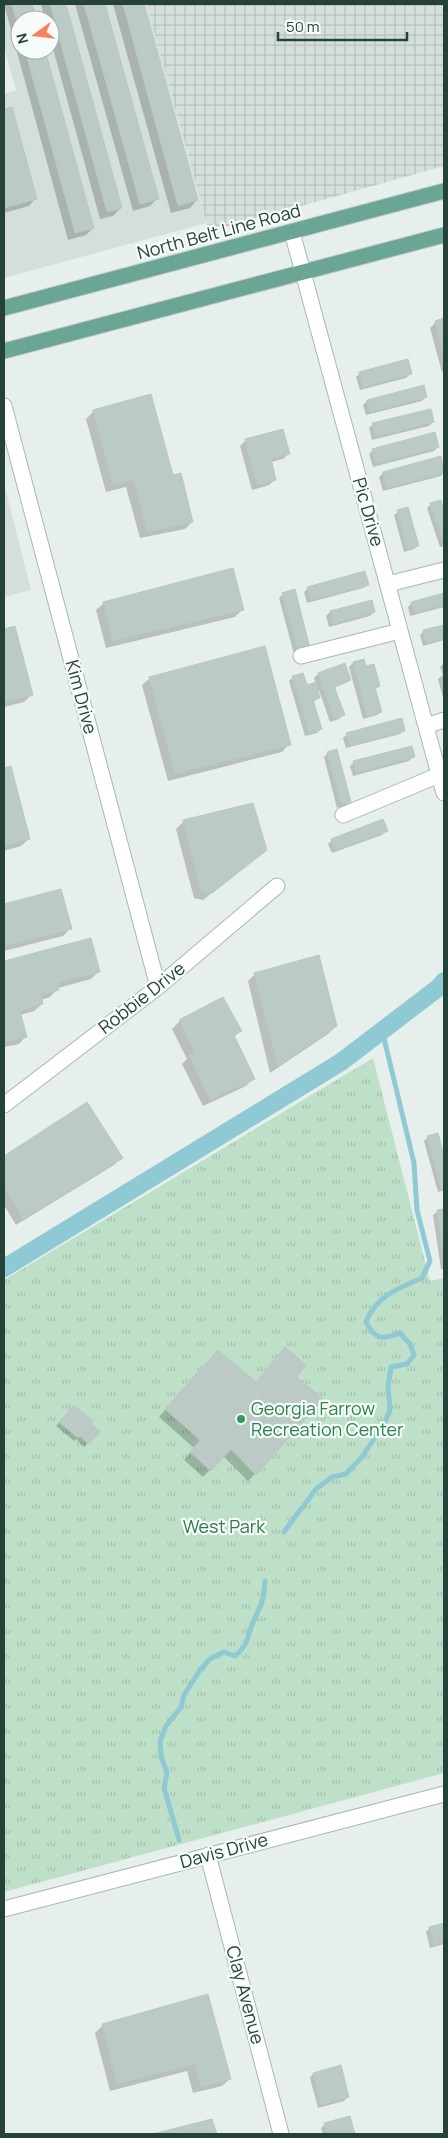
<svg xmlns="http://www.w3.org/2000/svg" width="448" height="2138" viewBox="0 0 448 2138" font-family="Manrope,sans-serif">
<style>
.built{fill:#d4dfda;fill-rule:evenodd}
.industrial{fill:url(#industrial-grid)}
.park{fill:url(#park-tufts)}
.shadow{fill:#0003}
.lines{fill:none;stroke-linecap:round;stroke-linejoin:round}
.stream{stroke:#8ec9d4;stroke-width:5}
.canal{stroke:#8ec9d4;stroke-width:18}
.building{fill:#bbcac4;stroke:#b8c9c2}
.minor-casing{stroke:#a8b8b2;stroke-width:17}
.major-casing{stroke:#c2cac8;stroke-width:17}
.minor{stroke:#fff;stroke-width:15}
.major{stroke:#6aa596;stroke-width:15}
.leisure-dot{fill:#2e9e5b;stroke:#f7fbf9;stroke-width:2}
.labels{text-anchor:middle;stroke-width:4.5;stroke-linejoin:round;paint-order:stroke}
.street-label{font-size:18px;fill:#24423a;stroke:#f7fbf9}
.leisure-label{font-size:18px;fill:#27864d;stroke:#f7fbf9;text-anchor:start}
.park-label{font-size:18px;fill:#2d7a4b;stroke:#f7fbf9}
</style>
<defs>
<pattern id="industrial-grid" width="8" height="8" patternUnits="userSpaceOnUse" patternTransform="scale(1.25)"><rect width="8" height="8" fill="#d4dfda"/><path d="M0 4h8M4 0v8" fill="none" stroke="#b6c1bc"/></pattern>
<pattern id="park-tufts" width="24" height="20" patternUnits="userSpaceOnUse" patternTransform="scale(1.25)"><rect width="24" height="20" fill="#bfe0c8"/><path d="M3 7l-1-3M5 7V3M7 7l1-3M15 17l-1-3M17 17v-4M19 17l1-3" fill="none" stroke="#a4c1ad"/></pattern>
</defs>
<rect width="100%" height="100%" fill="#e6efeb"/>
<path class="built" d="M 4,4 L 147,4 L 206,223 L 4,278 L 4,94 L 16,90 L 4,47 ZM 20,20 L 50,20 L 50,50 L 20,50 Z
M 4,484 L 31,590 L 4,597 L 4,483 Z"/>
<path class="industrial" d="M 147,4 L 444,4 L 444,166 L 209,232 Z"/>
<path class="park" d="M 373,1058 L 430,1281 L 444,1278 L 444,1773 L 4,1892 L 4,1280 Z"/>
<path class="shadow" d="M 4,4 L 31,4 L 36,20 L 20,20 L 20,50 L 44,50 L 93,228 L 86,235 L 68,240 Z
M 41,4 L 65,4 L 121,208 L 113,216 L 100,219 L 50,38 L 50,20 L 45,20 Z
M 75,4 L 104,4 L 158,198 L 150,206 L 133,211 Z
M 113,4 L 143,4 L 197,200 L 190,208 L 171,213 Z
M 11,109 L 36,198 L 29,206 L 4,213 L 4,111 Z
M 444,320 L 444,371 L 442,372 L 430,328 L 436,322 Z
M 360,373 L 410,374 L 406,378 L 360,390 L 356,377 Z
M 426,397 L 422,401 L 366,415 L 363,405 L 367,401 Z
M 94,411 L 172,477 L 192,522 L 185,529 L 140,538 L 126,487 L 106,492 L 86,419 Z
M 433,422 L 429,426 L 372,440 L 369,428 L 373,424 Z
M 246,440 L 289,453 L 283,459 L 271,462 L 275,479 L 269,485 L 252,490 L 240,446 Z
M 438,447 L 434,451 L 373,467 L 369,454 L 373,450 Z
M 441,457 L 444,471 L 441,476 L 383,491 L 379,477 L 383,473 Z
M 440,501 L 444,514 L 444,546 L 440,547 L 427,508 L 431,504 Z
M 398,512 L 418,545 L 414,549 L 404,552 L 394,515 Z
M 367,585 L 363,588 L 307,603 L 304,592 L 308,588 Z
M 283,594 L 309,647 L 294,654 L 279,598 Z
M 444,595 L 444,607 L 410,616 L 408,607 L 412,603 Z
M 371,601 L 374,612 L 370,616 L 329,627 L 326,616 L 330,612 Z
M 104,603 L 243,609 L 235,617 L 106,648 L 96,610 Z
M 444,626 L 444,640 L 423,646 L 420,635 L 424,631 Z
M 14,627 L 32,694 L 24,702 L 4,707 L 4,630 Z
M 353,663 L 366,668 L 379,686 L 375,690 L 381,712 L 377,715 L 363,719 L 349,667 Z
M 444,663 L 444,701 L 438,679 L 443,675 L 440,667 Z
M 344,665 L 350,680 L 346,683 L 333,688 L 343,715 L 339,719 L 330,722 L 319,690 L 317,691 L 319,698 L 313,702 L 321,729 L 317,733 L 305,736 L 289,681 L 293,677 L 306,687 L 316,683 L 314,678 L 318,674 Z
M 150,678 L 289,744 L 282,752 L 168,781 L 142,685 Z
M 404,730 L 400,734 L 346,748 L 343,738 L 347,734 Z
M 328,753 L 350,801 L 346,805 L 337,808 L 324,757 Z
M 413,757 L 409,761 L 353,776 L 350,766 L 354,762 Z
M 10,768 L 29,839 L 21,846 L 4,851 L 4,770 Z
M 184,821 L 265,850 L 203,900 L 194,898 L 176,829 Z
M 386,831 L 382,835 L 332,853 L 328,844 L 332,840 Z
M 60,891 L 71,928 L 63,936 L 4,951 L 4,905 Z
M 90,940 L 98,972 L 91,979 L 58,988 L 50,997 L 41,1000 L 42,1004 L 34,1011 L 20,1015 L 26,1036 L 19,1044 L 4,1047 L 4,962 Z
M 255,974 L 336,1026 L 328,1034 L 270,1073 L 248,981 Z
M 222,999 L 240,1031 L 234,1037 L 253,1078 L 246,1086 L 203,1106 L 182,1064 L 187,1059 L 172,1029 L 180,1021 Z
M 86,1104 L 121,1158 L 114,1165 L 16,1225 L 4,1205 L 4,1158 Z
M 437,1135 L 444,1160 L 444,1190 L 438,1192 L 424,1141 L 428,1137 Z
M 444,1211 L 444,1269 L 441,1269 L 433,1215 L 437,1212 Z
M 211,1359 L 255,1384 L 295,1377 L 255,1474 L 248,1481 L 223,1456 L 203,1477 L 184,1460 L 194,1448 L 159,1417 Z
M 70,1410 L 98,1432 L 84,1447 L 76,1439 L 74,1441 L 56,1426 Z
M 444,1924 L 444,1944 L 430,1948 L 426,1932 L 430,1928 Z
M 208,1995 L 230,2079 L 222,2086 L 193,2093 L 187,2071 L 110,2091 L 95,2033 L 102,2026 Z
M 313,2074 L 348,2097 L 344,2101 L 318,2108 L 310,2078 Z
M 349,2117 L 354,2134 L 323,2134 L 321,2128 L 325,2124 Z
M 212,2120 L 215,2134 L 158,2134 Z"/>
<g class="lines">
<path class="stream" d="M 284,1532 L 316,1489 L 332,1477 L 346,1474 L 362,1457 L 385,1422 L 390,1410 L 388,1386 L 391,1367 L 407,1364 L 414,1355 L 410,1344 L 400,1333 C 382,1340 375,1340 366,1322 C 376,1296 399,1288 422,1278 L 430,1261 L 417,1210 L 414,1163 L 382,1030
M 179,1840 L 164,1788 L 167,1773 L 161,1756 L 160,1741 L 166,1726 L 181,1707 L 184,1695 L 200,1670 L 210,1659 L 224,1652 L 235,1656 C 249,1644 247,1637 253,1622 C 261,1606 264,1600 265,1581"/>
<path class="canal" d="M 4,1268 L 341,1062 L 438,988 L 444,981"/>
</g>
<path class="building" d="M 12,4 L 32,4 L 37,20 L 20,20 L 20,33 Z
M 50,4 L 66,4 L 122,208 L 107,212 Z
M 84,4 L 105,4 L 159,199 L 140,204 Z
M 123,4 L 144,4 L 198,200 L 178,206 Z
M 25,50 L 45,50 L 94,228 L 75,233 Z
M 12,107 L 37,199 L 4,208 L 4,109 Z
M 444,318 L 444,355 L 435,321 Z
M 408,359 L 412,374 L 363,387 L 359,372 Z
M 424,385 L 427,397 L 370,412 L 367,400 Z
M 151,394 L 173,475 L 181,473 L 193,522 L 147,532 L 134,480 L 113,485 L 93,410 Z
M 431,409 L 434,422 L 376,437 L 372,423 Z
M 283,429 L 290,454 L 271,459 L 276,480 L 257,485 L 245,439 Z
M 435,432 L 439,447 L 376,464 L 372,449 Z
M 441,456 L 444,473 L 387,488 L 383,472 Z
M 441,500 L 444,510 L 444,544 L 430,503 Z
M 408,507 L 419,546 L 407,549 L 397,510 Z
M 233,568 L 244,610 L 113,641 L 103,602 Z
M 365,571 L 369,585 L 311,600 L 307,587 Z
M 295,589 L 310,648 L 298,651 L 282,593 Z
M 444,593 L 444,605 L 414,613 L 411,602 Z
M 372,600 L 375,612 L 333,624 L 330,611 Z
M 444,625 L 444,638 L 426,643 L 423,630 Z
M 15,626 L 33,695 L 4,702 L 4,629 Z
M 265,646 L 291,745 L 175,774 L 149,677 Z
M 364,659 L 366,666 L 374,664 L 380,686 L 375,688 L 382,712 L 367,716 L 353,662 Z
M 345,663 L 351,680 L 334,686 L 345,715 L 334,719 L 318,673 Z
M 303,673 L 307,685 L 316,682 L 320,698 L 313,700 L 322,729 L 309,733 L 292,676 Z
M 402,718 L 405,731 L 350,745 L 346,733 Z
M 412,746 L 415,757 L 356,773 L 353,761 Z
M 337,749 L 351,802 L 341,804 L 327,752 Z
M 11,766 L 30,839 L 4,846 L 4,768 Z
M 253,803 L 267,850 L 212,893 L 201,891 L 183,820 Z
M 383,819 L 388,831 L 336,850 L 331,839 Z
M 61,889 L 72,929 L 4,946 L 4,904 Z
M 91,938 L 100,972 L 58,983 L 59,990 L 41,995 L 43,1004 L 20,1011 L 27,1037 L 4,1042 L 4,961 Z
M 319,955 L 337,1026 L 278,1066 L 254,973 Z
M 223,997 L 242,1031 L 234,1035 L 255,1079 L 210,1100 L 189,1055 L 195,1053 L 179,1020 Z
M 87,1102 L 123,1158 L 23,1219 L 4,1186 L 4,1156 Z
M 438,1133 L 444,1156 L 444,1188 L 441,1189 L 427,1136 Z
M 444,1209 L 444,1263 L 437,1210 Z
M 285,1347 L 306,1365 L 297,1377 L 323,1399 L 256,1475 L 231,1449 L 211,1471 L 190,1452 L 200,1440 L 165,1409 L 218,1350 L 256,1382 Z
M 74,1405 L 93,1421 L 91,1424 L 100,1432 L 89,1444 L 80,1436 L 78,1438 L 59,1422 Z
M 444,1923 L 444,1942 L 434,1945 L 429,1927 Z
M 208,1994 L 231,2079 L 201,2087 L 195,2064 L 117,2084 L 102,2024 Z
M 341,2065 L 349,2097 L 321,2105 L 313,2073 Z
M 350,2116 L 355,2134 L 327,2134 L 324,2123 Z
M 212,2119 L 217,2134 L 153,2134 Z"/>
<g class="lines">
<g class="minor-casing">
<path id="minor" d="M 292,232 L 444,793
M 4,406 L 158,987
M 388,584 L 444,570
M 301,656 L 400,631
M 426,726 L 444,720
M 343,815 L 439,775
M 4,1105 L 158,987 L 277,886
M 208,1855 L 281,2134
M 4,1909 L 444,1794"/>
</g>
<g class="major-casing">
<path id="major" d="M 4,308 L 444,191
M 4,351 L 444,235"/>
</g>
<use href="#minor" class="minor"/>
<use href="#major" class="major"/>
</g>
<circle class="leisure-dot" cx="241" cy="1419" r="5"/>
<g class="labels">
<g class="street-label">
<text transform="translate(219 232) rotate(-15)" y="6">North Belt Line Road</text>
<text transform="translate(368 512) rotate(74)" y="6">Pic Drive</text>
<text transform="translate(81 697) rotate(75)" y="6">Kim Drive</text>
<text transform="translate(142 998) rotate(-38)" y="6">Robbie Drive</text>
<text transform="translate(224 1851) rotate(-15)" y="6">Davis Drive</text>
<text transform="translate(245 1995) rotate(75)" y="6">Clay Avenue</text>
</g>
<g class="leisure-label">
<text x="251" y="1415">Georgia Farrow<tspan x="251" dy="21">Recreation Center</tspan></text>
</g>
<g class="park-label">
<text x="224" y="1533">West Park</text>
</g>
</g>
<rect width="448" height="2138" fill="none" stroke="#24423a" stroke-width="10"/>
<g transform="translate(35 35) rotate(255)"><circle r="24" fill="#f7fbf9" stroke="#a3b1ad"/>
<path d="M0-4L9 19L0 12L-9 19Z" fill="#f4845f"/>
<text y="-8" font-size="14" font-weight="bold" text-anchor="middle" fill="#24423a">N</text>
</g>
<path d="M278 32v8h129v-8" fill="none" stroke="#24423a" stroke-width="2.5"/>
<text x="286" y="32" font-size="15" fill="#24423a" stroke="#f7fbf9" stroke-width="4" paint-order="stroke">50 m</text>
</svg>
